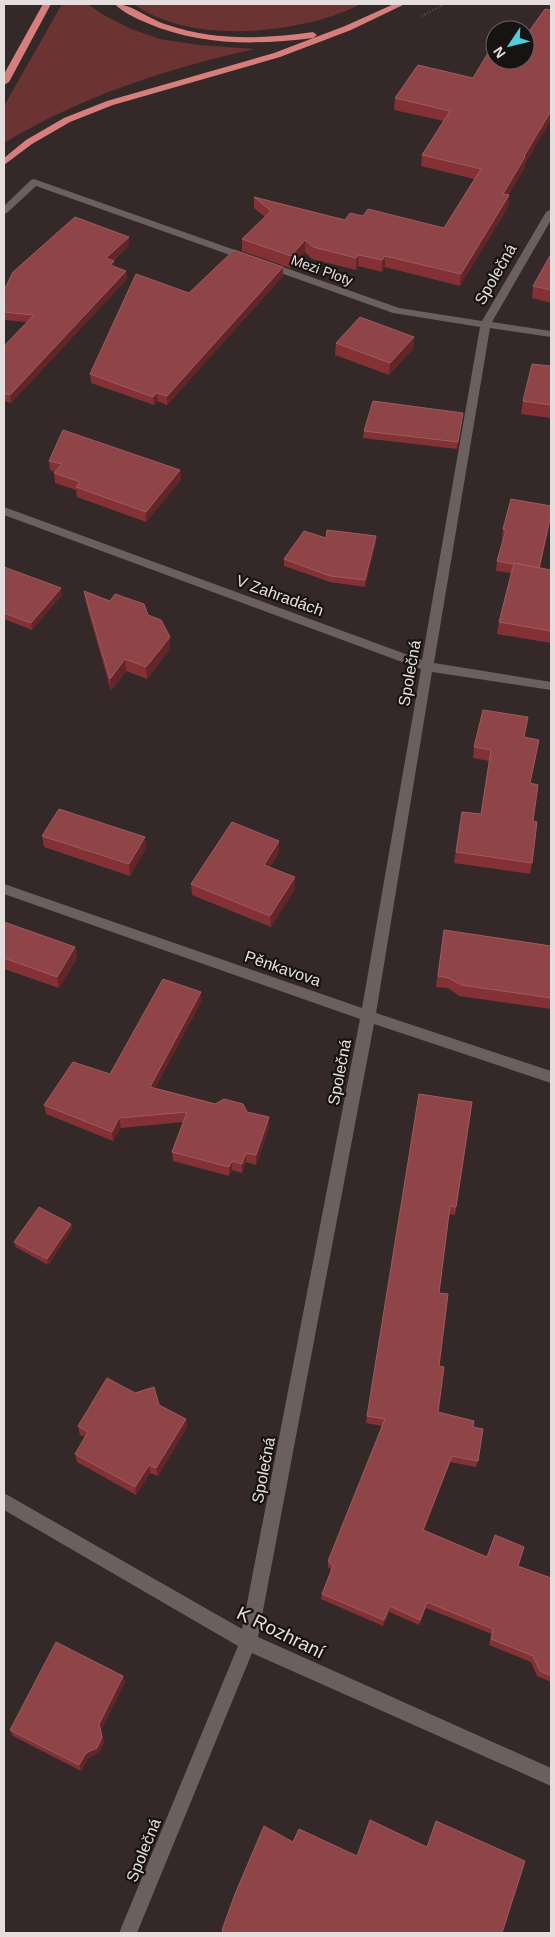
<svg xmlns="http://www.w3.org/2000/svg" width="555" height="1937" viewBox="0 0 555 1937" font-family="Helvetica,sans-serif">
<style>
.green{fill:#6b3332}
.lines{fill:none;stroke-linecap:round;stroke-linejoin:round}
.path{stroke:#766c6b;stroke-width:2.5;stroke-dasharray:0.5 2.5;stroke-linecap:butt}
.minor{fill:#6c605f;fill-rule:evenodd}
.trunk{fill:#d67e7b;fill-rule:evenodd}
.wall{fill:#843135}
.shaded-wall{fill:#602628}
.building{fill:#8f4447;stroke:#9c5c5e}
.labels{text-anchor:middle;stroke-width:4.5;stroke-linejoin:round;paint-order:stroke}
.far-street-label{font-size:14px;fill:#e5dedd;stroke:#181313}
.street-label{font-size:16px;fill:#e5dedd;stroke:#181313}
.near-street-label{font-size:19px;fill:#e5dedd;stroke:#181313}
</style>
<rect width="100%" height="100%" fill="#342928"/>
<path class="green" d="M 62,4 L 88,4 L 102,14 L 131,29 L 160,39 L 199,45 L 254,49 C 164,70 84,95 4,143 L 4,106 Z
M 134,4 L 361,4 C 302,34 190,46 134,4 Z"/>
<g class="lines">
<path class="path" d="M 545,4 L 551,5
M 422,16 L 445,4"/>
<path class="minor" d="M 34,179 L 399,308 L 482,321 L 546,212 L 551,209 L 551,220 L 492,322 L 551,331 L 551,337 L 490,328 L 434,663 L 551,682 L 551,690 L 432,672 L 376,1013 L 551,1071 L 551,1083 L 374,1024 L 258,1637 L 551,1768 L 551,1786 L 252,1653 L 137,1933 L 119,1933 L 238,1646 L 4,1510 L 4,1493 L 242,1629 L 360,1019 L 4,894 L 4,884 L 362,1008 L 421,669 L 4,515 L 4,507 L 422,660 L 480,327 L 393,313 L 36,186 L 7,213 L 4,214 L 4,206 L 31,180 Z"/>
<path class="trunk" d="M 43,4 L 51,4 L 9,82 L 4,85 L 4,74 Z
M 115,4 C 132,4 150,20 168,25 C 215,41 264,39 313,32 L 317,35 L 313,38 C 257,45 200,46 147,23 C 137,19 122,12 115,4 Z
M 394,4 L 405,4 L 351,30 L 280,57 L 113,105 L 70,122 L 32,144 L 4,165 L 4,158 L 26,140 L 64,118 L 107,101 L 274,53 L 345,26 Z"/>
</g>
<path class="wall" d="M 551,10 L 551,120 L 525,163 L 524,169 L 508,195 L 509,195 L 508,207 L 460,286 L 385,267 L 382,272 L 358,266 L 356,270 L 312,259 L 305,252 L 290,268 L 242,251 L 242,239 L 265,217 L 254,208 L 254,197 L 345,220 L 363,216 L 444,228 L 474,179 L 421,166 L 422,155 L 444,121 L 394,110 L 395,98 L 473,78 L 525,60 Z
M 129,245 L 113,261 L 115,267 L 126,271 L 127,279 L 11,403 L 4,401 L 4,346 L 27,322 L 4,320 L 4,290 Z
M 551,254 L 551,303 L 532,298 L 533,286 Z
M 283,276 L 167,405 L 158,401 L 154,405 L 91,383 L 90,374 L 189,293 Z
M 414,337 L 413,349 L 389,375 L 335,355 L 336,343 Z
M 551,366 L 551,418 L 521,414 L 523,401 Z
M 463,413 L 457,449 L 363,438 L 364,431 Z
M 49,461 L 180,470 L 181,480 L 146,522 L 77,497 L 76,490 L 55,483 L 54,473 L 55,472 L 50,470 Z
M 551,517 L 540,568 L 551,570 L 551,643 L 497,634 L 499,622 L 511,573 L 496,571 L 497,561 L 503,540 L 502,539 L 503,529 Z
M 326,538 L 376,542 L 365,587 L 330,582 L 284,566 L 284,559 Z
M 4,567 L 62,595 L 32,630 L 4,619 Z
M 84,591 L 148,615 L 170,649 L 147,679 L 126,671 L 111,691 L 86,603 Z
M 525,737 L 530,784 L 533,821 L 532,863 L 530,874 L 454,863 L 462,812 L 481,814 L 489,761 L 473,758 L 474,747 Z
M 42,836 L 146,848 L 130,876 L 44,847 Z
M 279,841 L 279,852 L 270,867 L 295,889 L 271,927 L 192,895 L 191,884 Z
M 4,922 L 75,947 L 77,958 L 59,988 L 4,969 Z
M 444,930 L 551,946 L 551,1009 L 459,996 L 448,988 L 436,987 Z
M 201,1002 L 155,1088 L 269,1117 L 269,1127 L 256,1165 L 246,1162 L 242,1173 L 232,1170 L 229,1176 L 173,1161 L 172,1152 L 183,1122 L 121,1128 L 113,1141 L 46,1114 L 44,1105 L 110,1074 Z
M 472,1102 L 455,1215 L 449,1214 L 439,1293 L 438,1412 L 473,1427 L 478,1461 L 476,1467 L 450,1462 L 424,1530 L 487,1557 L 518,1566 L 551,1578 L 551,1682 L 537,1676 L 531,1662 L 489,1645 L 492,1634 L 426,1608 L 419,1625 L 389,1612 L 383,1626 L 321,1599 L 322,1594 L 331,1570 L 328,1567 L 328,1561 L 382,1426 L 366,1423 L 367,1416 Z
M 71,1224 L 72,1229 L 48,1265 L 16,1247 L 14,1242 Z
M 159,1405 L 186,1419 L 187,1427 L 158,1476 L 150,1473 L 136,1495 L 77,1462 L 75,1454 L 85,1437 L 80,1435 L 78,1426 Z
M 123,1676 L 125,1682 L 101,1730 L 104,1742 L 99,1753 L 88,1758 L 81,1771 L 13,1736 L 10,1730 Z"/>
<path class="shaded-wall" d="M 551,110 L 551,120 L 525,163 L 524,169 L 501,205 L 503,194 L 524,156 Z
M 509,195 L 508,207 L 460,286 L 461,274 Z
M 129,237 L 129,245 L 106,266 L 106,258 Z
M 305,240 L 305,252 L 290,268 L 291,256 Z
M 359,255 L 358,266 L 356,270 L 356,258 Z
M 385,256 L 385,267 L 382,272 L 382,260 Z
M 114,261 L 115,269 L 110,265 Z
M 283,267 L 283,276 L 167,405 L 167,396 Z
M 126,271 L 127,279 L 11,403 L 10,395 Z
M 414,337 L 413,349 L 389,375 L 390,363 Z
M 157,393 L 158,401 L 154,405 L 153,397 Z
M 180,470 L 181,480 L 146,522 L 146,512 Z
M 551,514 L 551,517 L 537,578 L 539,568 Z
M 376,536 L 376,542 L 365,587 L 365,580 Z
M 61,588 L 62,595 L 32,630 L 31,623 Z
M 170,637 L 170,649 L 147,679 L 146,667 Z
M 125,659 L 126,671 L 111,691 L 110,679 Z
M 145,837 L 146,848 L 130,876 L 129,864 Z
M 279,841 L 279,852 L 264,876 L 264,865 Z
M 295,877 L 295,889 L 271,927 L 270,916 Z
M 75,947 L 77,958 L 59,988 L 57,977 Z
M 201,992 L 201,1002 L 151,1096 L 150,1087 Z
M 269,1117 L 269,1127 L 256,1165 L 256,1155 Z
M 119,1118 L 121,1128 L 113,1141 L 112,1132 Z
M 246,1153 L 246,1162 L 242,1173 L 242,1164 Z
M 232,1161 L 232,1170 L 229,1176 L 229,1167 Z
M 71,1224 L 72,1229 L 48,1265 L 47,1259 Z
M 186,1419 L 187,1427 L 158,1476 L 156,1468 Z
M 452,1456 L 450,1462 L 422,1536 L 423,1530 Z
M 149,1465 L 150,1473 L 136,1495 L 135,1487 Z
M 390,1606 L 389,1612 L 383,1626 L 384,1620 Z
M 123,1676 L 125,1682 L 101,1730 L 104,1742 L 99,1753 L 88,1758 L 81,1771 L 79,1765 Z"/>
<path class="building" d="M 545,9 L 551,10 L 551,111 L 524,156 L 525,157 L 503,194 L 509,195 L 461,274 L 385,256 L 382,260 L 359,255 L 356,258 L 313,247 L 305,240 L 291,256 L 242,239 L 271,211 L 254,197 L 345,220 L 350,213 L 363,216 L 368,209 L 444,228 L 481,169 L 422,155 L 450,111 L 395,98 L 418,65 L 473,78 L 491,48 L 495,49 L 495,60 L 525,60 L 525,37 Z
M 75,217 L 129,237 L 106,258 L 114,261 L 110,265 L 126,271 L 10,395 L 4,393 L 4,346 L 34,315 L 4,312 L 4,290 L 13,272 Z
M 234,250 L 283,267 L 167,396 L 157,393 L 153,397 L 90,374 L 136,274 L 189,293 Z
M 551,254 L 551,290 L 533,286 Z
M 360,317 L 414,337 L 390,363 L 336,343 Z
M 532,364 L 551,366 L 551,405 L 523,401 Z
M 373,401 L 463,413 L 458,442 L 364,431 Z
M 63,430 L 180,470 L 146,512 L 76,487 L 80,482 L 54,473 L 62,464 L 49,461 Z
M 511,499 L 551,506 L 551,514 L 539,568 L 514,563 L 513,564 L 497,561 L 506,530 L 503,529 Z
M 327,530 L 376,536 L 365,580 L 330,576 L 284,559 L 304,531 L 326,538 Z
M 514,563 L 551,570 L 551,631 L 499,622 Z
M 4,567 L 61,588 L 31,623 L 4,613 Z
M 84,591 L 110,601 L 115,594 L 144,604 L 148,615 L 161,620 L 170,637 L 146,667 L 125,659 L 110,679 Z
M 483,710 L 528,717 L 524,737 L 539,740 L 530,783 L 538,785 L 533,821 L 537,822 L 532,863 L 456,852 L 462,812 L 481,814 L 491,750 L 474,747 Z
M 59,809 L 145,837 L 129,864 L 42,836 Z
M 232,822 L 279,841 L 264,865 L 295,877 L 270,916 L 191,884 Z
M 4,922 L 75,947 L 57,977 L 4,958 Z
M 444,930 L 551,946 L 551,998 L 461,985 L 449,978 L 438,976 Z
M 163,979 L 201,992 L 150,1087 L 215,1104 L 224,1099 L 243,1104 L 247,1112 L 269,1117 L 256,1155 L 246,1153 L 242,1164 L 232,1161 L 229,1167 L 172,1152 L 187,1112 L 119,1118 L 112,1132 L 44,1105 L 73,1062 L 110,1074 Z
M 419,1094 L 472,1102 L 456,1207 L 450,1206 L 439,1293 L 448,1294 L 439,1366 L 444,1367 L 438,1412 L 474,1421 L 473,1427 L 483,1429 L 478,1461 L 452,1456 L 423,1530 L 487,1557 L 495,1535 L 524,1547 L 518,1566 L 551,1578 L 551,1676 L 540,1671 L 533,1656 L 491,1639 L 493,1629 L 427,1602 L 420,1620 L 390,1606 L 384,1620 L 322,1594 L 333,1566 L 328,1561 L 385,1419 L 367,1416 Z
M 39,1207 L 71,1224 L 47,1259 L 14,1242 Z
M 107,1378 L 135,1393 L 154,1387 L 159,1405 L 186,1419 L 156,1468 L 149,1465 L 135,1487 L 75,1454 L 88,1432 L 78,1426 Z
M 56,1642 L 123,1676 L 99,1724 L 102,1737 L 97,1748 L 86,1753 L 79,1765 L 10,1730 Z
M 370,1820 L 427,1847 L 436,1821 L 525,1861 L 502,1933 L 222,1933 L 223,1930 L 222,1930 L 235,1894 L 264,1826 L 293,1842 L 299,1829 L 357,1856 Z"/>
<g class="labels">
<g class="far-street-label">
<text transform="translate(322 270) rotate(20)" y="5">Mezi Ploty</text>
</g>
<g class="street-label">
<text transform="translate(495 274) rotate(-60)" y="6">Společná</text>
<text transform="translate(280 595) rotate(20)" y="6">V Zahradách</text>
<text transform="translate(409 673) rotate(-80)" y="6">Společná</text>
<text transform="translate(283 968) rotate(19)" y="6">Pěnkavova</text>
<text transform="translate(339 1072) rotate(-79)" y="6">Společná</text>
<text transform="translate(263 1470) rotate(-79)" y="6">Společná</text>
<text transform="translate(143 1850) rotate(-68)" y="6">Společná</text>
</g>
<g class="near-street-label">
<text transform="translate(281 1632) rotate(26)" y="7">K Rozhraní</text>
</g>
</g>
<rect width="555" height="1937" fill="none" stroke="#e5dedd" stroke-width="10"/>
<g transform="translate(510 45) rotate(235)"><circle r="24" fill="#181313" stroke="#6a6464"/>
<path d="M0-4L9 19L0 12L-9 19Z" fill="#53cbdb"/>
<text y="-8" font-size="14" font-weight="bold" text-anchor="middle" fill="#e5dedd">N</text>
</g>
</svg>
